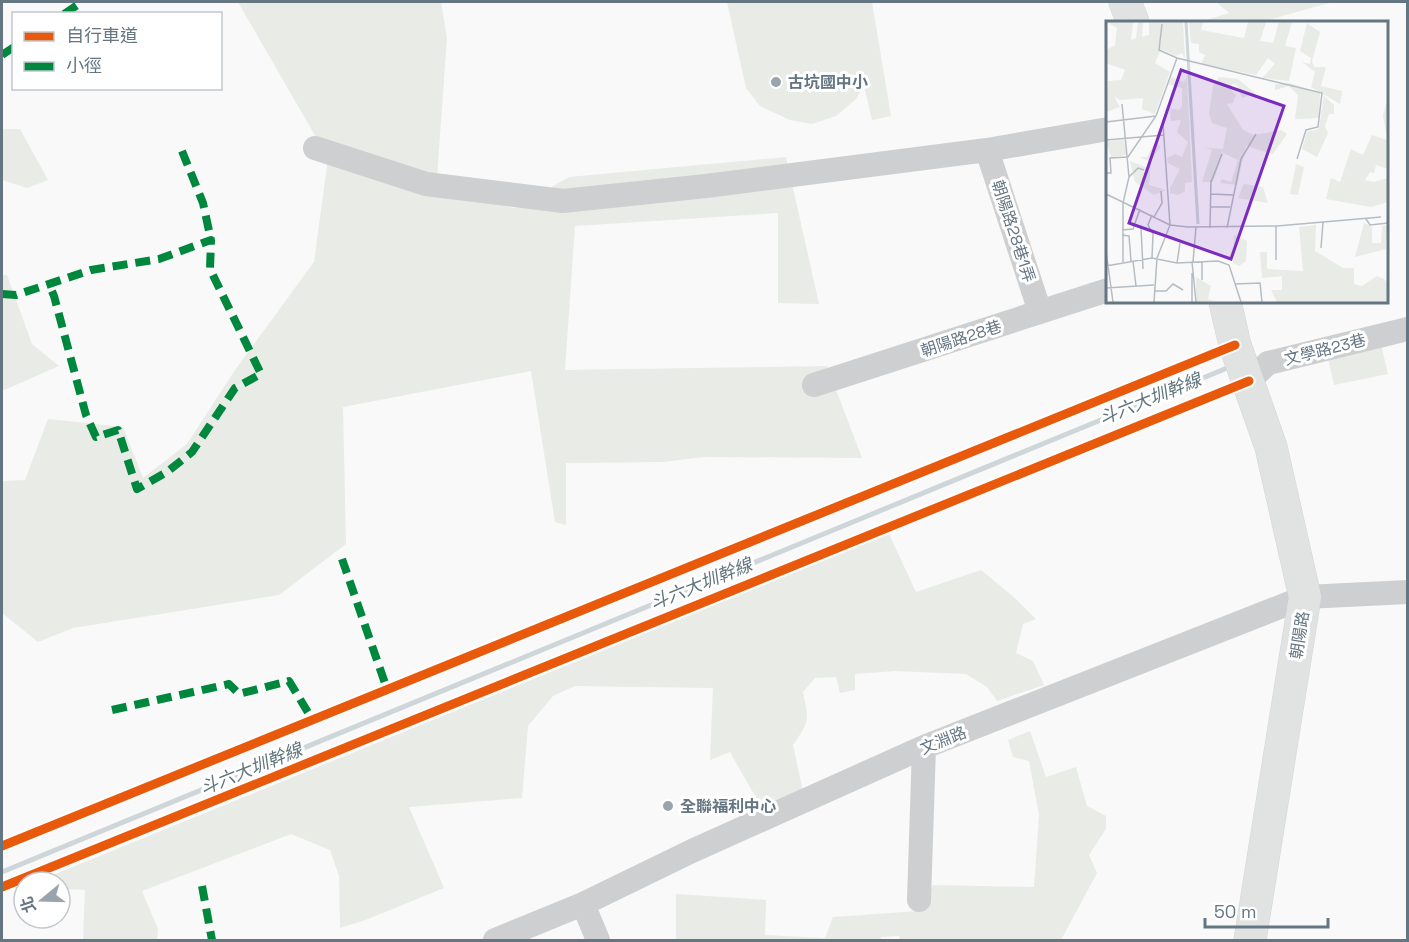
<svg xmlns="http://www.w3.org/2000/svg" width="1409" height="942" viewBox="0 0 1409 942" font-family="'Space Grotesk','Noto Sans TC',sans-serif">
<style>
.green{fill:#e8ebe6}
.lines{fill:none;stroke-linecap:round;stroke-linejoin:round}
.stream{stroke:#ced6d9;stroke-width:5}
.major-casing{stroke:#d5d6d7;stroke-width:33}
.minor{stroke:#cecfd0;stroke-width:24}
.major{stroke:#e1e2e2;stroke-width:32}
.quiet{stroke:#00873e;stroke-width:8;stroke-dasharray:15 8;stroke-linecap:butt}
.cycleway-casing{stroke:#fff;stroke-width:13}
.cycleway{stroke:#e8590c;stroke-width:9}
.poi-dot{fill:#99a4ac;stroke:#fff;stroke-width:2}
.labels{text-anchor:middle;stroke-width:6;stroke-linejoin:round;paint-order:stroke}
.poi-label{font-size:16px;font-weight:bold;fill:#657683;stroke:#fff;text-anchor:start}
.street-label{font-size:16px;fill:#657683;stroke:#fff}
.water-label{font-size:18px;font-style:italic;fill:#60757c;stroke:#fff}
.inset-river{fill:none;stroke:#ced6d9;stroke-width:3}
.inset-road{fill:none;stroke:#b5bdc3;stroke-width:1.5}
.view{fill:#7b2cbf;fill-opacity:0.15;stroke:#7b2cbf;stroke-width:3}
.inset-edge{fill:none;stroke:#657683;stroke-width:3}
</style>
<rect width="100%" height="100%" fill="#f9f9f9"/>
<path class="green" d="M 238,2 L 441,2 L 447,38 L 436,191 L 515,208 L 569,177 L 786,157 L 819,304 L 778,303 L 778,213 L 575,226 L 565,370 L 827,366 L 862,458 L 704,457 L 663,462 L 566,463 L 566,525 L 555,522 L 531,371 L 343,407 L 346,544 L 279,595 L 73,628 L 38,642 L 2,613 L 2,481 L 25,480 L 48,419 L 123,427 L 143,478 L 187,444 L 235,370 L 314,262 L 328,158 Z
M 727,2 L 872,2 L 891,116 L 872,120 L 864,86 L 856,99 L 836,116 L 812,124 L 790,120 L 760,106 L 746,88 Z
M 1216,2 L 1333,2 L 1261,22 L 1200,22 L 1229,13 Z
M 2,129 L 20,129 L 48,180 L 27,188 L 2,180 Z
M 2,275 L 7,275 L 32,344 L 59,366 L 2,391 Z
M 1381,344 L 1388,374 L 1334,385 L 1328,358 Z
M 889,534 L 916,592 L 981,570 L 1016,599 L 1036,619 L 1023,624 L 1016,653 L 1033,661 L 1044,685 L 997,701 L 987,687 L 966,674 L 895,671 L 855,674 L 855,690 L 840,693 L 836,677 L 815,678 L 803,692 C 809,722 810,720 793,745 L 803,791 L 762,808 L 730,752 L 710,760 L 713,688 L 575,686 L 553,696 L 528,726 L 522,798 L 409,807 L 444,888 L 368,919 L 340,928 L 339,876 L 330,850 L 291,834 L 142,891 L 158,929 L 157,940 L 83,940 L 85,890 L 63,889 L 60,888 L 60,882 L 48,882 L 43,879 Z
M 1030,731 L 1046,777 L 1076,767 L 1087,806 L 1106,816 L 1106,829 L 1089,855 L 1097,873 L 1061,940 L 900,940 L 899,936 L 881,937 L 881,940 L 676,940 L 676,894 L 766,900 L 765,935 L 825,938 L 833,917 L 918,911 L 933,885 L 1034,887 L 1039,815 L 1029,761 L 1013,757 L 1008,740 Z"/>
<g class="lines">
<path class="stream" d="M 2,872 L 1232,366"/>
<g class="major-casing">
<path id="major" d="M 1125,2 L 1133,22
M 1225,302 L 1235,345 L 1271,447 L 1305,597 L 1250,940"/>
</g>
<path class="minor" d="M 315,148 L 426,184 L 563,201 L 706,186 L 987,150 L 1108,129
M 987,150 L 1040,312
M 1249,381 L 1268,363 L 1408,329
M 814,385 L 1108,290
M 919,900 L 924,747
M 583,904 L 598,940
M 495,940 L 583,904 L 692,851 L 924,747 L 1305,597 L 1408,592"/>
<use href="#major" class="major"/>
<path class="quiet" d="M 64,14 L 82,2
M 2,55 L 14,47
M 182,151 L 203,203 L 211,240
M 2,294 L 16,295 L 91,270 L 159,259 L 211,240 L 210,269 L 261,374 L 235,388 L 192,452 L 167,472 L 137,489 L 118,430 L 96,437 L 86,415 L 54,296 L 49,284
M 342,559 L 387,689
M 112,710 L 229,684 L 239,694 L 289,681 L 312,719
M 202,886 L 212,940"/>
<g class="cycleway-casing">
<path id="cycleway" d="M 2,846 L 1235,345
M 2,887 L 1249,381"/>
</g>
<use href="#cycleway" class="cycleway"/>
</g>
<g class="poi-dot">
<circle cx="776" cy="82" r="6"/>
<circle cx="668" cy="806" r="6"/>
</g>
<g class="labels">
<g class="poi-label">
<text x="788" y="88">古坑國中小</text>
<text x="680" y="812">全聯福利中心</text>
</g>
<g class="street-label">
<text transform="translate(1014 231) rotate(72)" y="6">朝陽路28巷1弄</text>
<text transform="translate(961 338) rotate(-18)" y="6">朝陽路28巷</text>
<text transform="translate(1325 349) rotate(-14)" y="6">文學路23巷</text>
<text transform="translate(1299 635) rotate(-81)" y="6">朝陽路</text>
<text transform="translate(943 740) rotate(-22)" y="6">文淵路</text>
</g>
<g class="water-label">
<text transform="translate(1150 399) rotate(-22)" y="6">斗六大圳幹線</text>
<text transform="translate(701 584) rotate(-22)" y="6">斗六大圳幹線</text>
<text transform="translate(251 769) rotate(-22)" y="6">斗六大圳幹線</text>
</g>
</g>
<g transform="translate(1106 21)">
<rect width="282" height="282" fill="#f9f9f9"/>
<path d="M 0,1 L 27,1 L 25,19 L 30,17 L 32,1 L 37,1 L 36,16 L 43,14 L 43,1 L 77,1 L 79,38 L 76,32 L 70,35 L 55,28 L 49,42 L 64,51 L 49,93 L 36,88 L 37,77 L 14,79 L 8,75 L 14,86 L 0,91 L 2,60 L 15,59 L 19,49 L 0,42 L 0,29 L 9,24 L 11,7 ZM 83,1 L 97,1 L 95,9 L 138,17 L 142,1 L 160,1 L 154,20 L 167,22 L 173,1 L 186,1 L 179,25 L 190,27 L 183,60 L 156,57 L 169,43 L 162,37 L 150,54 L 95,43 L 99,34 L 93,31 L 93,23 L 85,22 ZM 201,2 L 214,11 L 206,40 L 208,46 L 220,46 L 215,65 L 236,70 L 234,83 L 205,66 L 209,51 L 196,41 L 204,43 L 205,37 L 194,30 ZM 66,56 L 78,61 L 81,56 L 86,161 L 79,162 L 79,170 L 72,174 L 64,172 L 64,167 L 74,148 L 62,142 L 61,137 L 69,133 L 76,136 L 82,121 L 71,111 L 75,99 L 65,100 L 64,87 L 73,89 L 76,85 L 76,67 L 62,63 ZM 113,56 L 132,58 L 149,72 L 136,77 L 131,64 L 126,63 L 125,69 L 130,74 L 127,82 L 121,83 L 137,109 L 148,114 L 175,109 L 181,113 L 167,133 L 140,125 L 131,164 L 114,162 L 116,158 L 125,161 L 132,139 L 117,132 L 107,161 L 96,161 L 106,129 L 99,127 L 117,128 L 121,107 L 106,102 L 103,93 L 107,65 ZM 184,62 L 214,72 L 213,97 L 189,98 L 192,74 L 183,65 L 169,69 L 169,63 ZM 218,75 L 228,84 L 228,93 L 223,93 L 219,105 L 222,112 L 211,136 L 196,128 L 201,111 L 213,108 ZM 282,78 L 282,148 L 270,144 L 268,152 L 264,151 L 259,159 L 268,161 L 282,157 L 282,181 L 265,186 L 220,178 L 225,157 L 234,161 L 245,128 L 257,134 L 266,114 L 281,119 L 277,94 ZM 18,119 L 21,134 L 5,136 L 0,120 ZM 48,122 L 55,125 L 45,139 L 43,164 L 60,169 L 48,174 L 29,161 L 24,140 L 42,147 L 42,140 L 34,136 L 41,136 ZM 190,143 L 198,146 L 192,174 L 184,173 ZM 138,163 L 157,166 L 162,182 L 132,177 ZM 258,202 L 266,206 L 266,222 L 275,222 L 276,205 L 282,204 L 280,228 L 249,236 ZM 210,204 L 209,230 L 237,247 L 248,247 L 248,263 L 256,265 L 271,255 L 278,258 L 282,262 L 282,281 L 171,281 L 165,269 L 176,269 L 176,255 L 156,257 L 154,231 L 161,231 L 161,248 L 197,250 L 193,206 ZM 128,214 L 141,220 L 140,240 L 133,245 L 127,242 ZM 90,256 L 105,265 L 102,278 L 107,280 L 90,281 Z" fill="#e8ebe6"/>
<path class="inset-river" d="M 80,1 L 92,203"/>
<path class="inset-road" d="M 56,3 L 53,29 L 71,37 L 216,72 L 212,106 L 200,109 L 191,138M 16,83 L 23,156 L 17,182 L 17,241M 0,101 L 50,95M 0,119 L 58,114M 0,152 L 5,152 L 4,137 L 22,136 L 50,95 L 71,37M 23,156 L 32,147 L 38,149M 105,161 L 116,133M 0,173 L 64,204 L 82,206 L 171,205 L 275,196M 105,173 L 127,174M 105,186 L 124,186M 46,194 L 42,204 L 47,213 L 46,237M 48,196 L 56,182 L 55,170M 260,198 L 264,204 L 282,202M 170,205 L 170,239M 35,206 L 37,248M 104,207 L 105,159M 121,207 L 135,138 L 150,113M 16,209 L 27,208 L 34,188M 16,214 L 23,215 L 25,240M 215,227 L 217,201M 0,230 L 7,281M 27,240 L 30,265M 86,241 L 90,281M 87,241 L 90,206M 71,242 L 74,222M 0,245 L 46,237 L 71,242 L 112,240 L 123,244 L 135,281M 96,259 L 96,240M 129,263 L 154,262 L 156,281M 0,267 L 48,264M 48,270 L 60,270 L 67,263 L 77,269M 48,281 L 51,237 L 64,204 L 57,103M 86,281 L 86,252"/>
<path class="view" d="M 75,49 L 178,85 L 125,238 L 23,202 Z"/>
<rect width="282" height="282" class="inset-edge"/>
</g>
<rect width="1409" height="942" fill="none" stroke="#657683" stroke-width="6"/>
<rect x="12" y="12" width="210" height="78" fill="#ffffff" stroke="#c1c8cd" stroke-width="1.5"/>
<rect x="24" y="32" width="30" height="9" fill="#e8590c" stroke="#c1c8cd" stroke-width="1.5"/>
<text x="66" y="42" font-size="18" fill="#657683">自行車道</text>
<rect x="24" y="62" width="30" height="9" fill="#00873e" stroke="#c1c8cd" stroke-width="1.5"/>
<text x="66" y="72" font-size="18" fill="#657683">小徑</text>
<g transform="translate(42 900) rotate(251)"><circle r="28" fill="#ffffff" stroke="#c1c8cd" stroke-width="1.5"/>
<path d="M0-4.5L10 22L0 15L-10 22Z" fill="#99a4ac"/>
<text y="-9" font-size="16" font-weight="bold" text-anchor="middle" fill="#657683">北</text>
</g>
<path d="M1205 918v9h123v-9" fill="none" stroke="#657683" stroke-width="3"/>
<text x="1214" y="918" font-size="18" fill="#657683" stroke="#ffffff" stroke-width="4.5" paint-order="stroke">50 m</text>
</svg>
